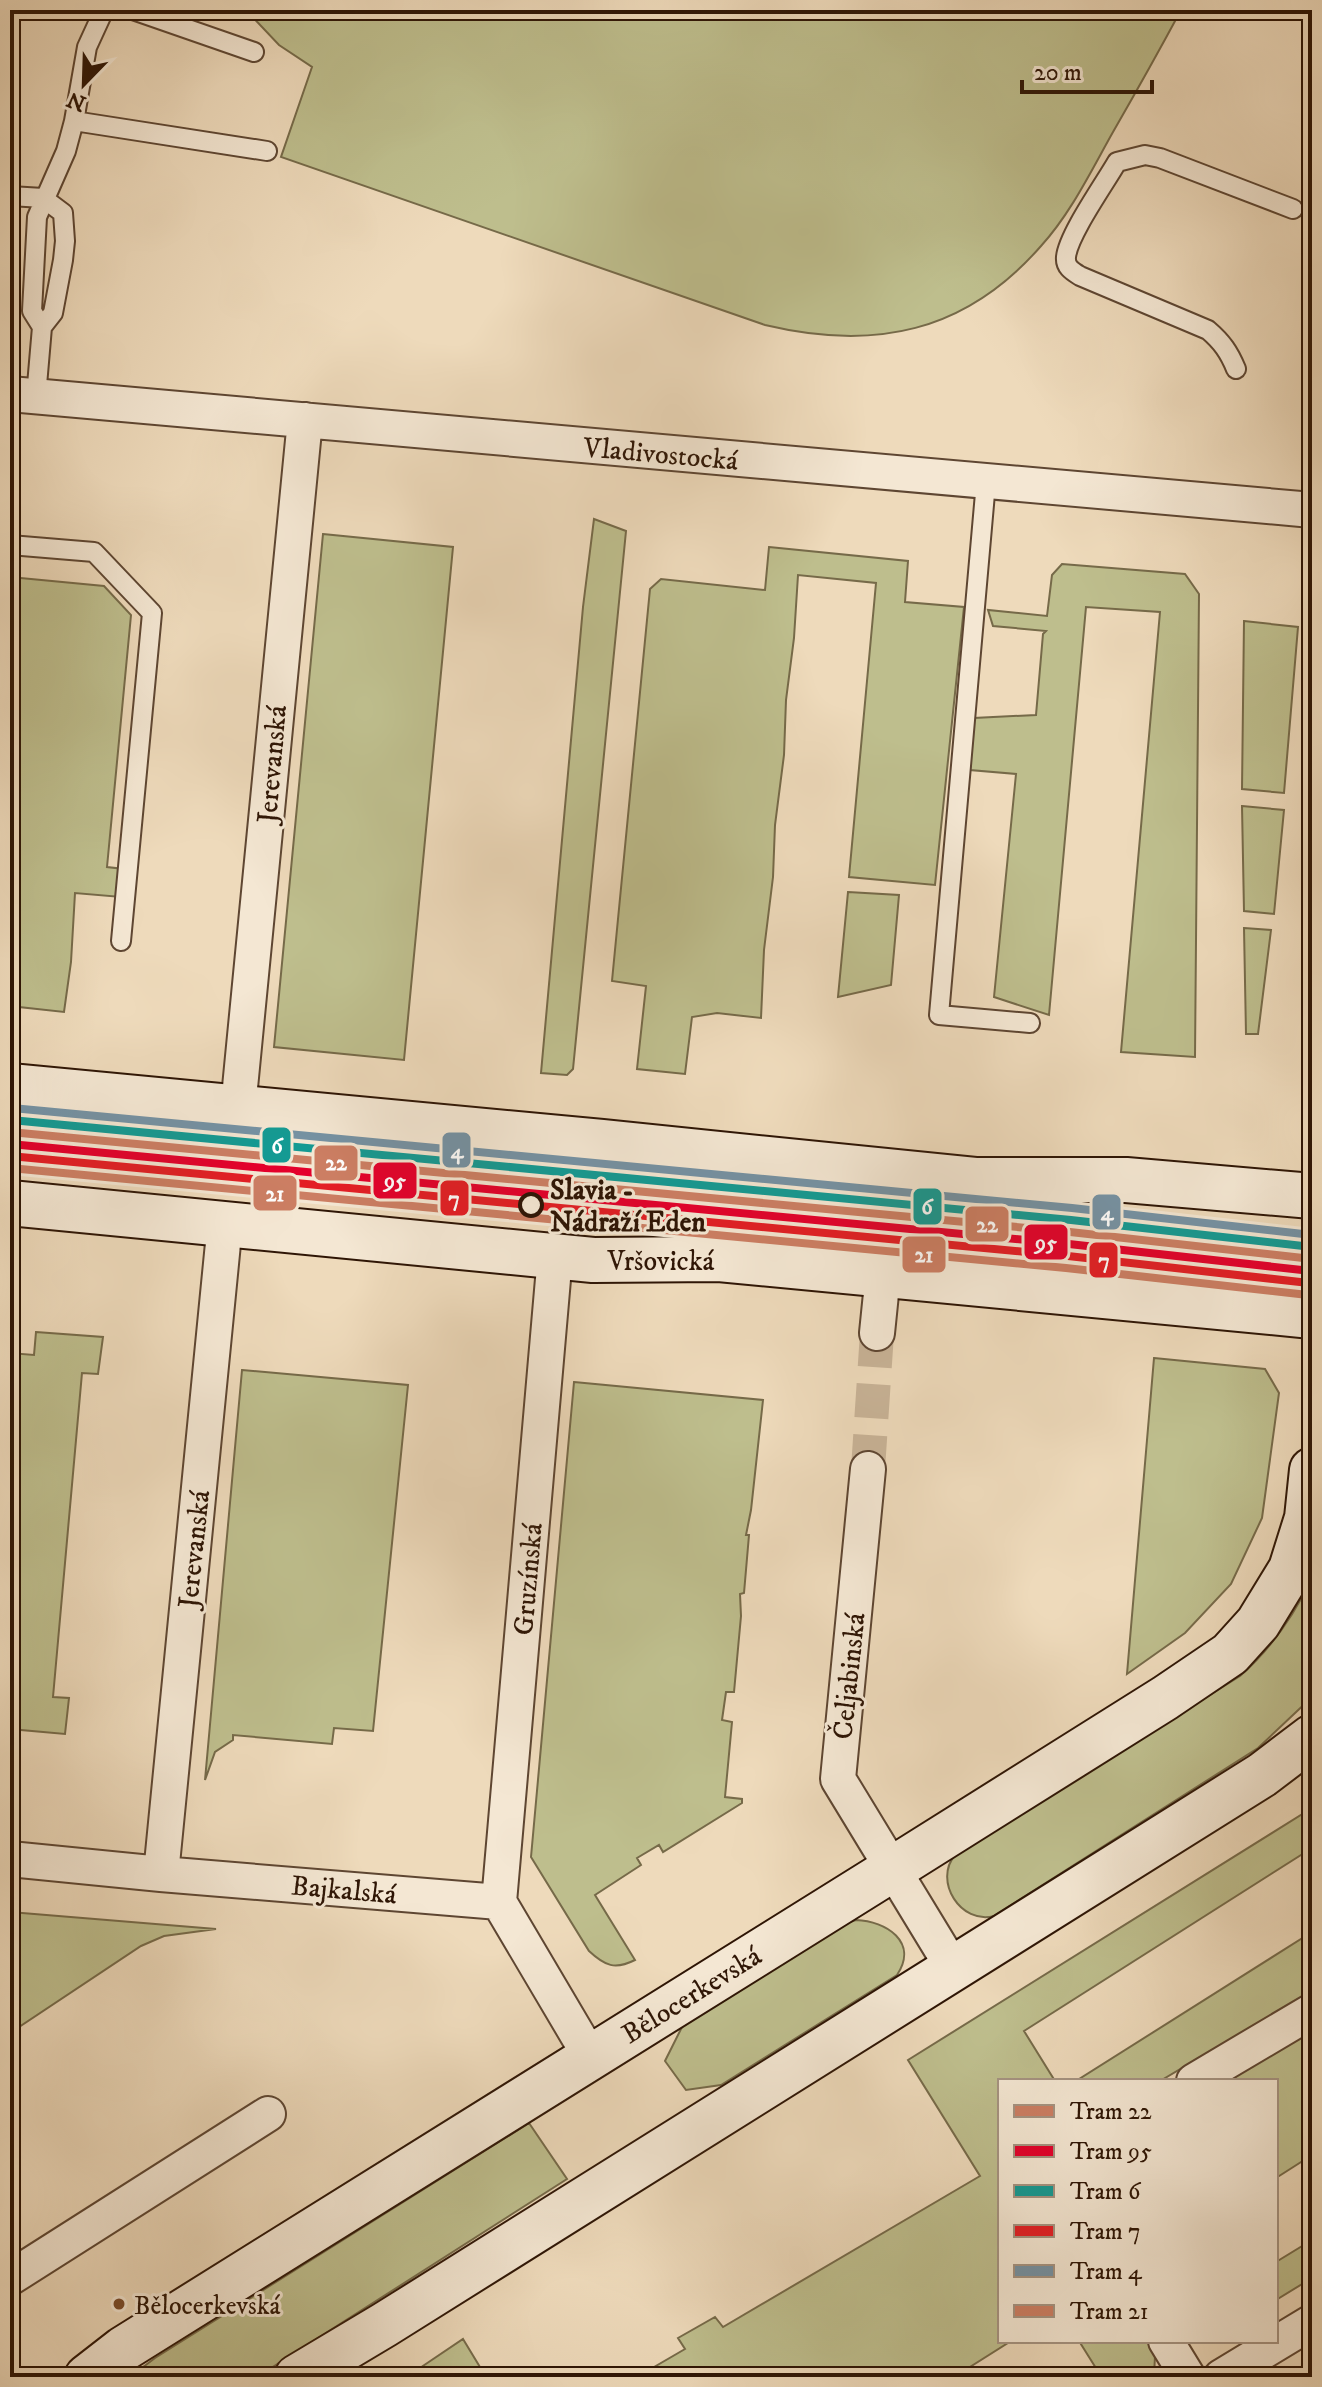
<svg xmlns="http://www.w3.org/2000/svg" width="1322" height="2387" viewBox="0 0 1322 2387" font-family="'IM FELL DW Pica',serif">
<style>
.green{fill:#bebe8d;stroke:#766a49;stroke-width:2}
.lines{fill:none;stroke-linecap:round;stroke-linejoin:round}
.minor-tunnel{stroke:#c8b397;stroke-width:34;stroke-dasharray:34 17;stroke-linecap:butt}
.service-casing{stroke:#5e4632;stroke-width:22}
.minor-casing{stroke:#5e4632;stroke-width:38}
.secondary-casing{stroke:#2e1505;stroke-width:48}
.service{stroke:#f4e7d3;stroke-width:18}
.minor{stroke:#f4e7d3;stroke-width:34}
.secondary{stroke:#f4e7d3;stroke-width:44}
.tram-1-casing{stroke:#f4e7d3;stroke-width:14}
.tram-2-casing{stroke:#f4e7d3;stroke-width:14}
.tram-3-casing{stroke:#f4e7d3;stroke-width:14}
.tram-4-casing{stroke:#f4e7d3;stroke-width:14}
.tram-5-casing{stroke:#f4e7d3;stroke-width:14}
.tram-6-casing{stroke:#f4e7d3;stroke-width:14}
.tram-1{stroke:#cc7e63;stroke-width:8}
.tram-2{stroke:#e4002b;stroke-width:8}
.tram-3{stroke:#149a93;stroke-width:8}
.tram-4{stroke:#e31e25;stroke-width:8}
.tram-5{stroke:#7592a4;stroke-width:8}
.tram-6{stroke:#cc7e63;stroke-width:8}
.stop-dot{fill:#f4e7d3;stroke:#2e1505;stroke-width:4}
.bus-dot{fill:#7a4b2a;stroke:#f4e7d3;stroke-width:3}
.labels{text-anchor:middle;stroke-width:6;stroke-linejoin:round;paint-order:stroke}
.bus-label{font-size:26px;fill:#2e1505;stroke:#f4e7d3;text-anchor:start}
.street-label{font-size:28px;fill:#2e1505;stroke:#f4e7d3}
.stop-label{font-size:28px;font-weight:bold;fill:#2e1505;stroke:#f4e7d3;text-anchor:start}
.line-badge{stroke:#f4e7d3;stroke-width:3}
.badge-label{font-size:22px;text-anchor:middle;font-weight:bold;fill:#fff}
</style>
<rect width="100%" height="100%" fill="#eedabb"/>
<filter id="stains"><feTurbulence type="fractalNoise" baseFrequency=".0025" numOctaves="4"/><feColorMatrix values="0 0 0 0 .2 0 0 0 0 .09 0 0 0 0 .02 0 0 0 .5 -.17"/></filter>
<radialGradient id="worn" r=".72"><stop offset=".6" stop-color="#630" stop-opacity="0"/><stop offset="1" stop-color="#630" stop-opacity=".3"/></radialGradient>
<path class="green" d="M 246,10 L 1181,10 C 1159,51 1136,92 1113,132 C 1091,171 1071,213 1041,246 C 965,333 874,351 765,325 L 281,157 L 312,67 L 279,45 Z
M 594,519 L 626,531 L 573,1069 L 567,1075 L 541,1073 L 583,607 Z
M 323,534 L 453,547 L 404,1060 L 274,1047 Z
M 769,547 L 908,561 L 905,602 L 964,607 L 935,885 L 849,877 L 876,583 L 798,575 L 794,638 L 786,700 L 784,755 L 775,825 L 773,877 L 764,950 L 761,1018 L 717,1013 L 692,1017 L 685,1074 L 637,1069 L 646,986 L 612,981 L 650,589 L 661,579 L 765,590 Z
M 1062,564 L 1185,574 L 1199,594 L 1195,1057 L 1121,1052 L 1160,612 L 1086,607 L 1049,1015 L 994,997 L 1016,774 L 970,770 L 974,718 L 1036,715 L 1043,634 L 1046,631 L 993,626 L 988,610 L 1047,616 L 1052,575 Z
M 10,577 L 104,586 L 131,615 L 107,867 L 124,869 L 121,897 L 75,893 L 71,962 L 64,1012 L 10,1006 Z
M 1244,621 L 1298,627 L 1284,793 L 1242,789 Z
M 1242,806 L 1284,810 L 1274,914 L 1244,911 Z
M 848,892 L 899,895 L 891,985 L 838,997 Z
M 1244,928 L 1271,930 L 1258,1034 L 1246,1034 Z
M 10,1102 L 586,1156 L 585,1174 L 10,1120 Z
M 36,1332 L 103,1337 L 98,1374 L 82,1373 L 53,1697 L 69,1698 L 65,1734 L 10,1729 L 10,1353 L 34,1355 Z
M 1154,1358 L 1265,1369 L 1279,1393 L 1262,1518 L 1231,1584 L 1185,1633 L 1127,1674 Z
M 242,1370 L 408,1385 L 373,1731 L 334,1728 L 332,1744 L 233,1735 L 233,1740 L 215,1752 L 205,1780 Z
M 574,1382 L 763,1400 L 751,1510 L 746,1535 L 749,1535 L 744,1593 L 740,1594 L 741,1616 L 734,1692 L 726,1692 L 722,1720 L 732,1722 L 725,1797 L 742,1799 L 742,1803 L 663,1852 L 659,1845 L 637,1858 L 641,1865 L 595,1895 L 635,1960 C 615,1970 605,1966 589,1951 L 531,1857 Z
M 1312,1578 L 1312,1697 L 1258,1748 L 994,1916 C 961,1925 933,1881 955,1855 L 1240,1676 C 1271,1649 1294,1615 1312,1578 Z
M 1312,1808 L 1312,1848 L 1024,2031 L 1055,2081 L 1000,2081 L 1000,2341 L 1011,2341 L 954,2377 L 637,2377 L 685,2349 L 678,2338 L 715,2317 L 723,2327 L 980,2176 L 908,2060 Z
M 10,1912 L 216,1929 L 164,1936 L 141,1946 L 10,2033 Z
M 856,1920 C 886,1921 919,1942 897,1975 L 721,2085 L 686,2090 L 665,2061 L 683,2025 L 847,1923 Z
M 1312,1932 L 1312,1991 L 1160,2081 L 1076,2081 Z
M 1312,2026 L 1312,2155 L 1276,2178 L 1276,2081 L 1222,2081 Z
M 529,2123 L 567,2179 L 257,2377 L 130,2377 L 155,2358 Z
M 1312,2240 L 1312,2278 L 1276,2300 L 1276,2262 Z
M 463,2339 L 486,2377 L 405,2377 L 411,2374 Z
M 1079,2341 L 1148,2341 L 1155,2356 L 1154,2376 L 1093,2377 L 1099,2373 Z"/>
<g class="lines">
<path class="minor-tunnel" d="M 868,1469 L 877,1333"/>
<g class="service-casing">
<path id="service" d="M 133,10 L 254,52
M 74,121 L 87,47 L 104,10
M 10,196 L 43,198 L 63,213 L 65,241 L 63,260 L 53,313 L 42,327 L 36,397
M 42,327 L 32,311 L 37,217 L 66,151 L 74,121 L 267,151
M 1236,369 C 1229,352 1222,342 1208,330 L 1080,276 C 1072,271 1065,267 1066,257 C 1068,235 1105,183 1117,162 L 1145,155 L 1160,158 L 1293,209
M 986,482 L 939,1015 L 1030,1023
M 10,545 L 94,552 L 152,613 L 121,941"/>
</g>
<g class="minor-casing">
<path id="minor" d="M 10,394 L 1312,510
M 238,1108 L 305,420
M 877,1333 L 883,1274
M 868,1469 L 838,1779 L 953,1968
M 10,1859 L 161,1874 L 499,1902 L 590,2056
M 161,1874 L 225,1223
M 499,1902 L 555,1256
M 1194,2081 L 1312,2011
M 10,2278 L 268,2114
M 1166,2341 L 1188,2377
M 1221,2377 L 1312,2322"/>
</g>
<g class="secondary-casing">
<path id="secondary" d="M 10,1086 L 602,1142 L 975,1180 L 1126,1180 L 1312,1196
M 10,1203 L 593,1260 L 719,1259 L 1312,1316
M 87,2377 L 123,2349 L 891,1870 L 1165,1698 L 1230,1654 L 1258,1623 L 1291,1569 L 1307,1518 L 1312,1470
M 297,2377 L 384,2325 L 1262,1775 L 1312,1737"/>
</g>
<use href="#service" class="service"/>
<use href="#minor" class="minor"/>
<use href="#secondary" class="secondary"/>
<g class="tram-1-casing">
<path id="tram-1" d="M 10,1132 L 1070,1232 L 1312,1259"/>
</g>
<g class="tram-2-casing">
<path id="tram-2" d="M 10,1144 L 1069,1244 L 1311,1271"/>
</g>
<g class="tram-3-casing">
<path id="tram-3" d="M 11,1120 L 1071,1220 L 1312,1247"/>
</g>
<g class="tram-4-casing">
<path id="tram-4" d="M 10,1156 L 1068,1256 L 1309,1283"/>
</g>
<g class="tram-5-casing">
<path id="tram-5" d="M 12,1108 L 1072,1208 L 1312,1235"/>
</g>
<g class="tram-6-casing">
<path id="tram-6" d="M 10,1168 L 1066,1268 L 1308,1295"/>
</g>
<use href="#tram-1" class="tram-1"/>
<use href="#tram-2" class="tram-2"/>
<use href="#tram-3" class="tram-3"/>
<use href="#tram-4" class="tram-4"/>
<use href="#tram-5" class="tram-5"/>
<use href="#tram-6" class="tram-6"/>
</g>
<circle class="stop-dot" cx="531" cy="1205" r="11"/>
<circle class="bus-dot" cx="119" cy="2304" r="7"/>
<g class="labels">
<g class="bus-label">
<text x="134" y="2314">Bělocerkevská</text>
</g>
<g class="street-label">
<text transform="translate(661 453) rotate(5)" y="10">Vladivostocká</text>
<text transform="translate(271 764) rotate(-85)" y="10">Jerevanská</text>
<text x="661" y="1270">Vršovická</text>
<text transform="translate(193 1549) rotate(-84)" y="10">Jerevanská</text>
<text transform="translate(527 1579) rotate(-85)" y="10">Gruzínská</text>
<text transform="translate(848 1676) rotate(-84)" y="10">Čeljabinská</text>
<text transform="translate(344 1889) rotate(5)" y="10">Bajkalská</text>
<text transform="translate(691 1994) rotate(-32)" y="10">Bělocerkevská</text>
</g>
<g class="stop-label">
<text x="550" y="1199">Slavia -<tspan x="550" dy="32">Nádraží Eden</tspan></text>
</g>
</g>
<g class="line-badge">
<rect x="261" y="1126" width="31" height="38" rx="8" fill="#149a93"/>
<rect x="441" y="1131" width="31" height="38" rx="8" fill="#7592a4"/>
<rect x="313" y="1144" width="46" height="38" rx="8" fill="#cc7e63"/>
<rect x="372" y="1161" width="46" height="39" rx="8" fill="#e4002b"/>
<rect x="252" y="1174" width="46" height="38" rx="8" fill="#cc7e63"/>
<rect x="439" y="1179" width="31" height="38" rx="8" fill="#e31e25"/>
<rect x="912" y="1187" width="31" height="39" rx="8" fill="#149a93"/>
<rect x="1091" y="1193" width="31" height="38" rx="8" fill="#7592a4"/>
<rect x="964" y="1205" width="46" height="38" rx="8" fill="#cc7e63"/>
<rect x="1023" y="1223" width="46" height="38" rx="8" fill="#e4002b"/>
<rect x="901" y="1235" width="46" height="39" rx="8" fill="#cc7e63"/>
<rect x="1088" y="1241" width="31" height="38" rx="8" fill="#e31e25"/>
</g>
<g class="badge-label">
<text x="277" y="1153">6</text>
<text x="457" y="1158">4</text>
<text x="336" y="1170">22</text>
<text x="395" y="1188">95</text>
<text x="275" y="1201">21</text>
<text x="454" y="1206">7</text>
<text x="927" y="1214">6</text>
<text x="1107" y="1220">4</text>
<text x="987" y="1232">22</text>
<text x="1046" y="1250">95</text>
<text x="924" y="1262">21</text>
<text x="1104" y="1268">7</text>
</g>
<rect width="1322" height="2387" fill="none" stroke="#eedabb" stroke-width="40"/>
<rect x="12" y="12" width="1298" height="2363" fill="none" stroke="#2e1505" stroke-width="4"/>
<rect x="20" y="20" width="1282" height="2347" fill="none" stroke="#2e1505" stroke-width="2"/>
<rect x="998" y="2079" width="280" height="264" fill="#f4e7d3" stroke="#a59381" stroke-width="2"/>
<rect x="1014" y="2105" width="40" height="12" fill="#cc7e63" stroke="#a59381" stroke-width="2"/>
<text x="1070" y="2119" font-size="24" fill="#2e1505">Tram 22</text>
<rect x="1014" y="2145" width="40" height="12" fill="#e4002b" stroke="#a59381" stroke-width="2"/>
<text x="1070" y="2159" font-size="24" fill="#2e1505">Tram 95</text>
<rect x="1014" y="2185" width="40" height="12" fill="#149a93" stroke="#a59381" stroke-width="2"/>
<text x="1070" y="2199" font-size="24" fill="#2e1505">Tram 6</text>
<rect x="1014" y="2225" width="40" height="12" fill="#e31e25" stroke="#a59381" stroke-width="2"/>
<text x="1070" y="2239" font-size="24" fill="#2e1505">Tram 7</text>
<rect x="1014" y="2265" width="40" height="12" fill="#7592a4" stroke="#a59381" stroke-width="2"/>
<text x="1070" y="2279" font-size="24" fill="#2e1505">Tram 4</text>
<rect x="1014" y="2305" width="40" height="12" fill="#cc7e63" stroke="#a59381" stroke-width="2"/>
<text x="1070" y="2319" font-size="24" fill="#2e1505">Tram 21</text>
<g transform="translate(84 84) rotate(203)" stroke="#f4e7d3" stroke-width="6" paint-order="stroke">
<path d="M0-6L14 30L0 20L-14 30Z" fill="#2e1505"/>
<text y="-12" font-size="22" font-weight="bold" text-anchor="middle" fill="#2e1505">N</text>
</g>
<path d="M1022 80v12h130v-12" fill="none" stroke="#2e1505" stroke-width="4"/>
<text x="1034" y="80" font-size="24" fill="#2e1505" stroke="#f4e7d3" stroke-width="6" paint-order="stroke">20 m</text>
<rect width="100%" height="100%" filter="url(#stains)"/>
<rect width="100%" height="100%" fill="url(#worn)"/>
</svg>
